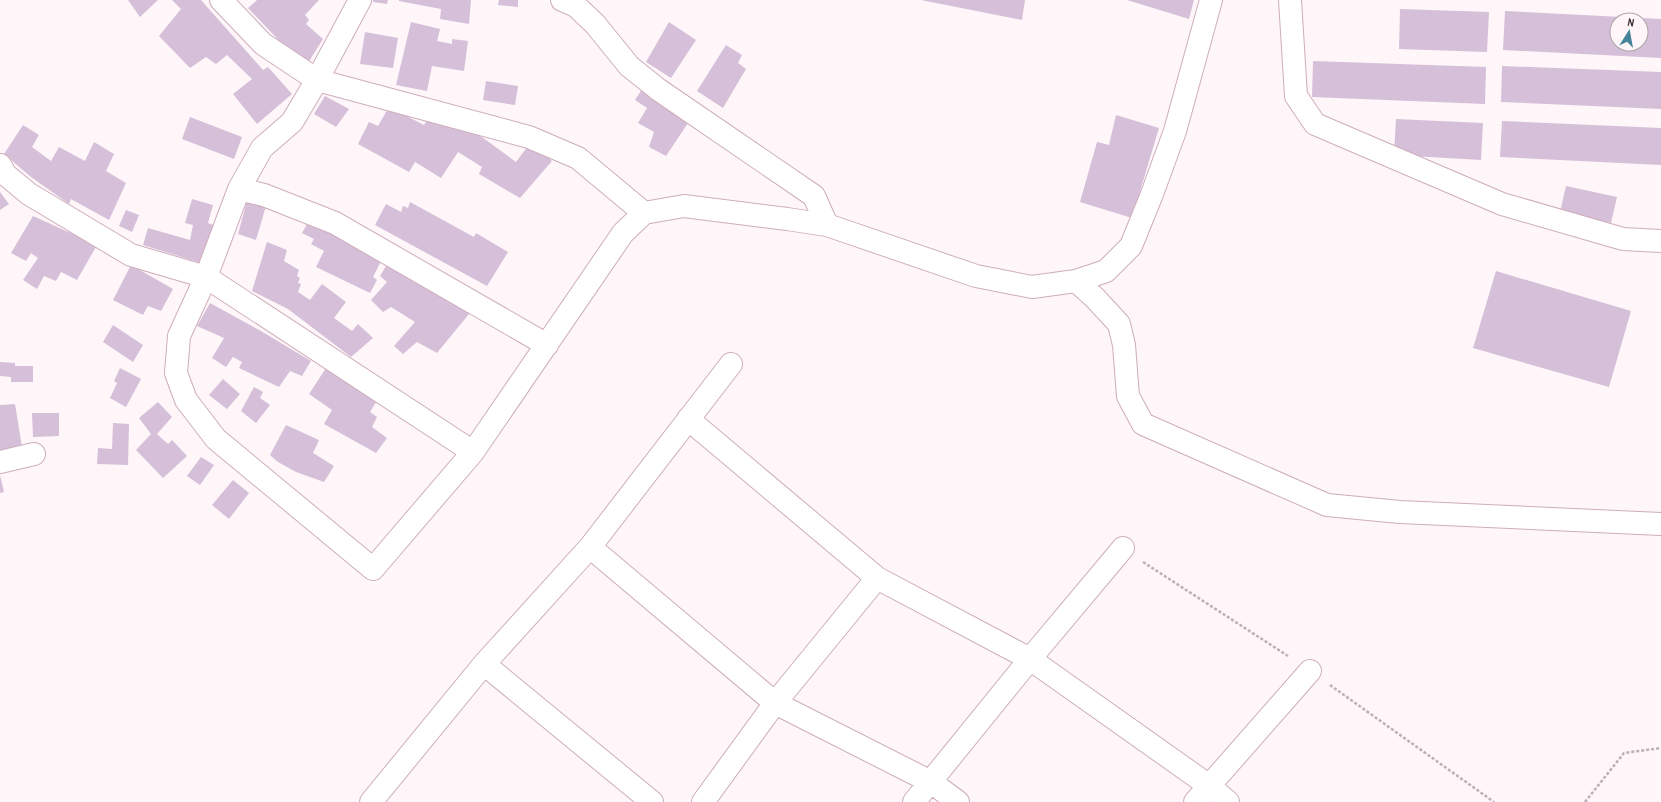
<svg xmlns="http://www.w3.org/2000/svg" width="1661" height="802" viewBox="0 0 1661 802" font-family="'Archivo Narrow',sans-serif">
<style>
.building{fill:#d6bfd8;fill-rule:evenodd}
.lines{fill:none;stroke-linecap:round;stroke-linejoin:round}
.street-casing{stroke:#ceadbc;stroke-width:24}
.path{stroke:#bab1b5;stroke-width:2.5;stroke-dasharray:3 2;stroke-linecap:butt}
.street{stroke:#fff;stroke-width:22}
</style>
<rect width="100%" height="100%" fill="#fef6f9"/>
<path class="building" d="M 128,0 L 158,0 L 140,17 Z
M 172,0 L 201,0 L 263,70 L 268,67 L 292,94 L 257,124 L 233,94 L 252,79 L 227,55 L 216,64 L 206,57 L 190,68 L 159,36 L 181,9 Z
M 257,0 L 319,0 L 305,15 L 309,20 L 306,24 L 323,39 L 308,63 L 287,49 L 248,8 Z
M 373,0 L 388,0 L 387,4 L 373,2 Z
M 399,0 L 471,0 L 469,24 L 440,19 L 441,9 L 399,1 Z
M 499,0 L 518,0 L 518,7 L 498,5 Z
M 921,0 L 1025,0 L 1022,20 Z
M 1127,0 L 1194,0 L 1189,19 Z
M 1400,9 L 1489,12 L 1487,52 L 1399,49 Z
M 1505,11 L 1661,19 L 1661,58 L 1503,50 ZM 1617,20 L 1641,20 L 1641,44 L 1617,44 Z
M 411,22 L 440,29 L 437,41 L 452,44 L 452,39 L 468,41 L 464,71 L 432,66 L 427,91 L 396,85 Z
M 669,22 L 696,40 L 671,78 L 646,62 Z
M 365,32 L 398,38 L 393,68 L 360,64 Z
M 726,45 L 742,55 L 738,63 L 746,69 L 723,108 L 697,91 Z
M 1313,61 L 1486,67 L 1485,104 L 1312,97 Z
M 1502,66 L 1661,72 L 1661,109 L 1501,102 Z
M 486,81 L 518,86 L 515,105 L 483,100 Z
M 644,86 L 692,117 L 666,156 L 649,147 L 654,132 L 638,123 L 647,108 L 635,100 Z
M 325,96 L 349,109 L 336,127 L 314,114 Z
M 389,107 L 424,125 L 429,116 L 475,132 L 516,162 L 531,142 L 552,161 L 520,198 L 479,174 L 482,167 L 458,152 L 441,178 L 415,162 L 409,172 L 358,144 L 369,122 L 378,126 Z
M 1116,115 L 1159,128 L 1132,218 L 1080,202 L 1097,142 L 1109,145 Z
M 190,117 L 242,137 L 234,159 L 182,139 Z
M 1396,119 L 1483,123 L 1481,160 L 1394,155 Z
M 1502,121 L 1661,128 L 1661,165 L 1500,157 Z
M 23,125 L 39,135 L 32,147 L 51,161 L 59,147 L 85,161 L 94,142 L 114,154 L 106,171 L 126,183 L 109,220 L 71,199 L 69,204 L 31,177 L 4,154 Z
M 1566,186 L 1617,197 L 1611,223 L 1560,212 Z
M 0,192 L 9,204 L 0,210 Z
M 192,199 L 213,205 L 208,223 L 213,225 L 210,243 L 207,242 L 201,263 L 143,245 L 148,228 L 190,240 L 193,225 L 185,223 Z
M 247,201 L 266,206 L 256,240 L 238,234 Z
M 410,202 L 474,237 L 476,233 L 508,252 L 487,286 L 375,225 L 386,204 L 401,212 L 403,206 L 408,208 Z
M 126,210 L 139,215 L 132,232 L 119,226 Z
M 33,216 L 97,245 L 77,280 L 61,272 L 56,281 L 44,276 L 37,289 L 23,280 L 38,258 L 31,253 L 26,261 L 11,253 Z
M 310,219 L 382,259 L 373,277 L 377,280 L 370,293 L 316,267 L 324,251 L 311,244 L 314,239 L 302,233 Z
M 267,242 L 287,250 L 284,261 L 299,270 L 297,276 L 300,278 L 298,283 L 301,284 L 298,292 L 310,300 L 322,284 L 346,302 L 334,318 L 352,331 L 358,324 L 373,338 L 351,357 L 288,309 L 252,291 Z
M 389,261 L 473,309 L 437,353 L 417,342 L 403,354 L 394,346 L 415,322 L 391,307 L 383,312 L 371,300 L 387,282 L 380,276 Z
M 131,265 L 173,289 L 161,311 L 148,306 L 143,315 L 113,300 Z
M 1496,271 L 1631,311 L 1609,387 L 1473,348 Z
M 210,303 L 261,331 L 311,361 L 302,376 L 290,371 L 279,387 L 239,368 L 242,362 L 233,357 L 226,367 L 212,358 L 224,338 L 197,326 Z
M 113,325 L 143,345 L 133,362 L 103,342 Z
M 0,362 L 15,363 L 15,366 L 33,366 L 33,382 L 11,382 L 11,377 L 0,376 Z
M 120,368 L 141,379 L 126,407 L 110,398 L 117,383 L 114,381 Z
M 326,368 L 378,399 L 370,412 L 377,417 L 372,427 L 387,438 L 376,453 L 324,424 L 332,410 L 309,394 Z
M 223,379 L 240,394 L 227,409 L 209,395 Z
M 254,387 L 263,392 L 260,398 L 270,405 L 256,423 L 241,411 Z
M 158,402 L 172,417 L 157,434 L 168,444 L 172,440 L 187,456 L 163,478 L 136,450 L 151,434 L 139,418 Z
M 15,404 L 22,447 L 0,450 L 0,405 Z
M 32,413 L 59,413 L 59,436 L 33,437 Z
M 113,423 L 129,424 L 128,465 L 97,464 L 98,448 L 112,449 Z
M 286,425 L 319,440 L 313,453 L 334,466 L 324,482 L 296,472 L 278,462 L 270,455 Z
M 201,457 L 214,465 L 200,485 L 187,476 Z
M 0,475 L 4,492 L 0,493 Z
M 233,480 L 249,493 L 229,519 L 212,505 Z"/>
<g class="lines">
<g class="street-casing">
<path id="street" d="M 221,0 L 263,44 L 317,80 L 529,137 L 578,158 L 644,213
M 360,0 L 317,80 L 292,122 L 262,148 L 239,189 L 206,277 L 179,336 L 176,373 L 186,400 L 216,439 L 373,569 L 473,452 L 623,233 L 644,213 L 684,206 L 787,219 L 827,225 L 976,276 L 1032,287 L 1076,281 L 1106,271 L 1131,246 L 1152,194 L 1175,131 L 1211,0
M 562,0 L 576,6 L 595,24 L 629,66 L 659,90 L 814,196 L 827,225
M 1290,0 L 1296,96 L 1315,124 L 1502,204 L 1623,239 L 1661,241
M 0,165 L 6,175 L 29,194 L 131,255 L 206,277 L 473,452
M 239,189 L 264,195 L 335,223 L 547,345
M 1076,281 L 1095,298 L 1119,324 L 1124,345 L 1128,396 L 1143,424 L 1327,505 L 1400,512 L 1661,524
M 688,419 L 877,578 L 1030,659 L 1208,785 L 1228,802
M 0,462 L 34,454
M 590,547 L 775,703 L 931,782 L 958,802
M 484,664 L 652,802
M 371,802 L 484,664 L 590,547 L 731,364
M 703,802 L 775,703 L 877,578
M 914,802 L 1030,659 L 1123,548
M 1195,802 L 1310,671"/>
</g>
<path class="path" d="M 1143,562 L 1288,656
M 1330,685 L 1494,802
M 1585,802 L 1624,753 L 1661,748"/>
<use href="#street" class="street"/>
</g>
<g transform="translate(1629 32) rotate(11)"><circle r="19" fill="#fef6f9" stroke="#b0a6aa"/>
<path d="M0-3L7 15L0 10L-7 15Z" fill="#448398"/>
<text y="-6" font-size="11" font-weight="bold" text-anchor="middle" fill="#3b2e34">N</text>
</g>
</svg>
